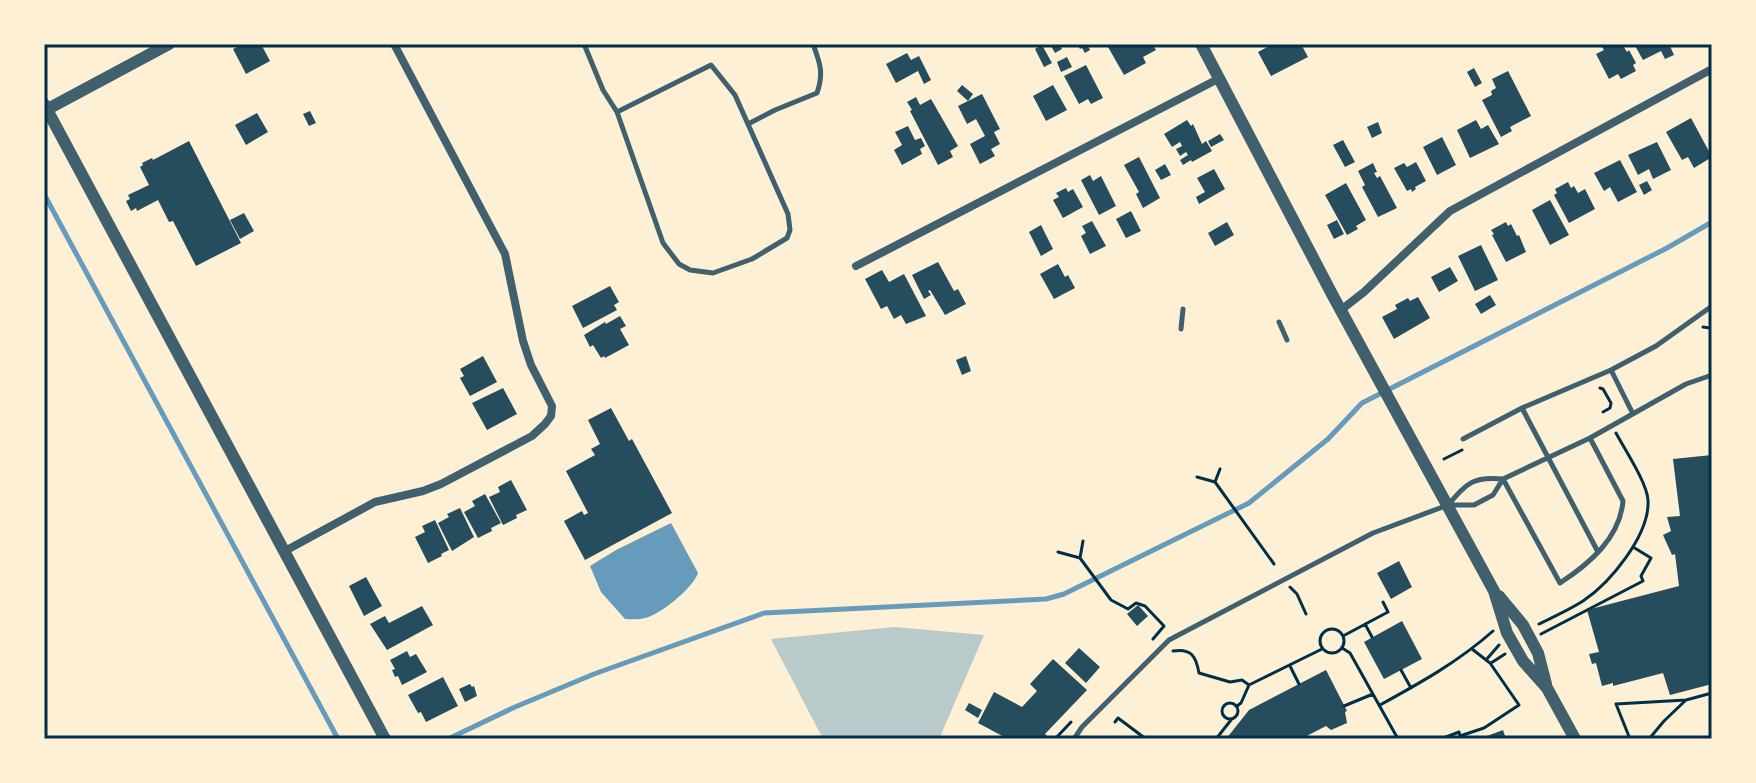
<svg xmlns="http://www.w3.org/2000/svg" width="1756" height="783" viewBox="0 0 1756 783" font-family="'Fira Sans Condensed',sans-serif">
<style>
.green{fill:#b9caca}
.water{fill:#669bbc}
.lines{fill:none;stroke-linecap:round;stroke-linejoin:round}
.stream{stroke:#669bbc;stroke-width:5}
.building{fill:#264d5e}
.path{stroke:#003049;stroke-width:3}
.service{stroke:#3f606c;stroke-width:5}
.minor{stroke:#3f606c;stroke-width:8}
.tertiary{stroke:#3f606c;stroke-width:12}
.neatline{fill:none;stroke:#003049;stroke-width:3}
</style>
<rect width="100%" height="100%" fill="#fdf0d5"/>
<path class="green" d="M 894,627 L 984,635 L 939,739 L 823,739 L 771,639 Z"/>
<path class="water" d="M 671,523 L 698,573 C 693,588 660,615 645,618 C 639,620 631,619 625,619 L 601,592 L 590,566 L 616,550 Z"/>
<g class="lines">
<path class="stream" d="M 44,194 L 338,739
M 448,739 L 515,707 L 594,674 L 764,613 L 1046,599 L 1064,594 L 1249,503 L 1328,439 L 1362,403 L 1667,248 L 1712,222"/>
</g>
<path class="building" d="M 237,44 L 261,44 L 270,61 L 246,74 L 233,49 L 239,46 Z
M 1054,44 L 1059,44 L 1062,49 L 1055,53 L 1051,46 Z
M 1077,44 L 1087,44 L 1090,50 L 1085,53 L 1082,48 L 1080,49 Z
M 1113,44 L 1152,44 L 1156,50 L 1143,57 L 1146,63 L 1124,75 L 1108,47 Z
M 1273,44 L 1301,44 L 1308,57 L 1271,76 L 1258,52 Z
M 1600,44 L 1622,44 L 1627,52 L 1629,50 L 1636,63 L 1633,65 L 1636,71 L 1621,79 L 1618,74 L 1609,79 L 1596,54 L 1604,50 Z
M 1634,44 L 1669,44 L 1674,55 L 1665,59 L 1661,51 L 1643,60 Z
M 1042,45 L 1052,63 L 1044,67 L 1035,49 Z
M 907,53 L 911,60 L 919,56 L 931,80 L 924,84 L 918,71 L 896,83 L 886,64 Z
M 1067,57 L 1072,67 L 1061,72 L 1057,62 Z
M 1086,65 L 1103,98 L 1091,104 L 1088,99 L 1079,104 L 1064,76 Z
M 1474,68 L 1482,83 L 1475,87 L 1467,72 Z
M 1508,71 L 1531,116 L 1510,127 L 1512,131 L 1501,137 L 1482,100 L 1492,95 L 1491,91 L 1496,88 L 1492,79 Z
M 962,85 L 973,94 L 968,101 L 957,91 Z
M 1053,85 L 1067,110 L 1046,121 L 1033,96 Z
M 982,94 L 1000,129 L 994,132 L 1000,144 L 991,149 L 995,156 L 980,164 L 970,144 L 985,136 L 976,119 L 967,124 L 958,106 Z
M 916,97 L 920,105 L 931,99 L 958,146 L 950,151 L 953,157 L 938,165 L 910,111 L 912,110 L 907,102 Z
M 310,111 L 316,123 L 309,126 L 303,114 Z
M 257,113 L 268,132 L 246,145 L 235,125 Z
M 1691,118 L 1712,157 L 1694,168 L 1688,157 L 1682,160 L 1666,132 Z
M 1187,120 L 1191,126 L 1193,124 L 1202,144 L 1206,141 L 1212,151 L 1192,162 L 1191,160 L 1183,165 L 1180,160 L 1188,155 L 1186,152 L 1180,156 L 1176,149 L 1182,146 L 1180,142 L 1172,147 L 1164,134 Z
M 1476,120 L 1481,129 L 1488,125 L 1499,144 L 1470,158 L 1457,130 Z
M 1378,122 L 1382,133 L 1372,138 L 1367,127 Z
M 908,126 L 915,140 L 921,138 L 925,146 L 920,149 L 922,154 L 902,165 L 894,150 L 902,145 L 895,132 Z
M 1220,134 L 1224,140 L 1211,147 L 1208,141 Z
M 1442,137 L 1456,165 L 1437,175 L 1423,147 Z
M 1343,140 L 1355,162 L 1345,167 L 1333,145 Z
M 189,141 L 241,243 L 196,266 L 173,221 L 169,222 L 158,200 L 137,211 L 136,208 L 131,211 L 126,201 L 130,199 L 128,195 L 149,185 L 140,167 L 143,165 L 142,163 L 152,158 L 153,160 Z
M 1657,142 L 1671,170 L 1653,179 L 1649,169 L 1638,175 L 1628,155 Z
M 1139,157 L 1160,198 L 1143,208 L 1136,194 L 1139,192 L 1124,165 Z
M 1620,160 L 1637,192 L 1618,202 L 1610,187 L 1604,191 L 1594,173 Z
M 1416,162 L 1426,181 L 1415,187 L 1416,189 L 1412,192 L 1411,189 L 1407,191 L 1394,168 L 1404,163 L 1407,167 Z
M 1373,163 L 1377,172 L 1374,173 L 1377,178 L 1380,176 L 1397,208 L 1378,217 L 1362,187 L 1365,185 L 1358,171 Z
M 1165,164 L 1171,175 L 1161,180 L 1155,170 Z
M 1214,169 L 1225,189 L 1199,204 L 1196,197 L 1205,192 L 1197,178 Z
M 1090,175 L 1093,181 L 1101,176 L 1116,206 L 1099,215 L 1081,180 Z
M 1647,181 L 1652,190 L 1644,195 L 1639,185 Z
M 1568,182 L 1571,188 L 1574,186 L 1578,193 L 1585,189 L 1595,209 L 1569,223 L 1554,195 L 1557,193 L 1555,189 Z
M 1346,183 L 1366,220 L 1356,226 L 1358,229 L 1347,235 L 1325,195 Z
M 1066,188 L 1068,192 L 1073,189 L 1083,207 L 1063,218 L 1053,200 L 1059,197 L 1056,193 Z
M 1550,200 L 1569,235 L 1550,245 L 1532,210 Z
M 1131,211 L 1141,231 L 1126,238 L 1116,219 Z
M 244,213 L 254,231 L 240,239 L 230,220 Z
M 1337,220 L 1344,234 L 1334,239 L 1327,225 Z
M 1092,221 L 1106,246 L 1090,254 L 1081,236 L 1086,233 L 1082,226 Z
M 1227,222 L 1234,235 L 1215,246 L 1208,233 Z
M 1506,222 L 1508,226 L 1511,224 L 1517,236 L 1519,235 L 1526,252 L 1506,262 L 1492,235 L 1494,234 L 1491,230 Z
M 1041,225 L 1053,249 L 1041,256 L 1029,232 Z
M 1481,245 L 1498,280 L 1475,291 L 1458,256 Z
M 938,262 L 954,291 L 958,289 L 966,304 L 945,315 L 930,290 L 928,291 L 931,295 L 924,299 L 912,275 Z
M 1058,264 L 1065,277 L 1068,275 L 1075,288 L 1054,299 L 1040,274 Z
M 1450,267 L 1458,281 L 1439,292 L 1431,277 Z
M 882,270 L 889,282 L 904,274 L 926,316 L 906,324 L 901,315 L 894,319 L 887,306 L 881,309 L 865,279 Z
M 610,286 L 619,302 L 614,305 L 617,310 L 583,328 L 572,306 Z
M 1490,295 L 1496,305 L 1481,314 L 1475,304 Z
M 1418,297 L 1430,318 L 1394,339 L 1382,317 L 1397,309 L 1395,305 L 1408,298 L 1410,301 Z
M 620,316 L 626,326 L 620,329 L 629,345 L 605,358 L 604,356 L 601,358 L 593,345 L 590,347 L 584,335 L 605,322 L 606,324 Z
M 483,356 L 497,382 L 470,396 L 460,378 L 464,376 L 460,369 Z
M 966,356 L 971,371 L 962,375 L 956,360 Z
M 503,388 L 517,414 L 487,430 L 472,403 Z
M 611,408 L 629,441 L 632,439 L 672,513 L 585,560 L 564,521 L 582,511 L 584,515 L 588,513 L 566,471 L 595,455 L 591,449 L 600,444 L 588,420 Z
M 1712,455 L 1712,684 L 1670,695 L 1663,673 L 1613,686 L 1613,683 L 1602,686 L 1596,663 L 1592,664 L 1589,654 L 1599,652 L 1587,610 L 1679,586 L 1675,554 L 1672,555 L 1663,535 L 1671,531 L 1667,517 L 1680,516 L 1673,459 Z
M 511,480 L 527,510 L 516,515 L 517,518 L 503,525 L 489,497 L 500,492 L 498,487 Z
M 485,494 L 501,523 L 491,528 L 492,531 L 478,538 L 464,512 L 475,506 L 472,501 Z
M 460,508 L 474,537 L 452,551 L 438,523 L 449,517 L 447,514 Z
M 435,520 L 449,550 L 441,554 L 442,556 L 428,563 L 415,537 L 425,532 L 422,526 Z
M 1399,561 L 1412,587 L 1391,599 L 1377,573 Z
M 366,577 L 382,606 L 364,616 L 349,586 Z
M 1138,605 L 1148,616 L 1137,626 L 1127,614 Z
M 422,606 L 433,625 L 387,650 L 370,624 L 385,616 L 389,623 Z
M 1402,621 L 1422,659 L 1384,679 L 1364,642 Z
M 1079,648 L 1100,667 L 1086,683 L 1065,663 Z
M 407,651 L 410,657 L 416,654 L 427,672 L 402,685 L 398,676 L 395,677 L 392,670 L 395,669 L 390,660 Z
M 1053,659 L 1087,690 L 1045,734 L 1048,737 L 1046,739 L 1008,739 L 978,723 L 994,692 L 1022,707 L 1037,691 L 1030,684 Z
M 1326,670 L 1347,711 L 1345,712 L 1347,723 L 1331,730 L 1326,726 L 1301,739 L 1226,739 L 1249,710 Z
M 443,677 L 458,706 L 426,722 L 421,712 L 418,713 L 408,695 Z
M 470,684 L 472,687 L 474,686 L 477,696 L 465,702 L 459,689 Z
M 969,703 L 982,710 L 978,718 L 965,710 Z
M 1503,730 L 1506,739 L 1479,739 Z"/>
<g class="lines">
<path class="path" d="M 1703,327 L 1710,328 L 1712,336
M 1600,388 L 1603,389 L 1611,403 L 1610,408 L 1603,412
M 1444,459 L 1462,450
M 1220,469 L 1215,482 L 1274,564
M 1197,477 L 1215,482
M 1058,552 L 1080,558 L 1083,541
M 1080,558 L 1111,600 L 1128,609 L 1136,603 L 1145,606 L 1164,626 L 1153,639
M 1290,587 L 1297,594 L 1306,614
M 1365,624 L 1372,637
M 1539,624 C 1553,617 1569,610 1583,601 C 1610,583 1650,535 1648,500 C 1647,483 1625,450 1616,433
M1320 641a12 12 0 1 1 24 0a12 12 0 1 1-24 0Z
M 1541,634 L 1643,581 L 1641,576 L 1651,558 L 1633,547
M 1343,636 L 1388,612 L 1383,602
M 1342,648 L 1350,653 L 1398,739
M 1173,651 C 1191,648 1196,656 1199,673 L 1230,682 L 1242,680 L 1249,685 L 1322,649
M 1486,660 L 1499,645
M 1491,663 L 1505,654
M 1290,666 L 1299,684
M 1401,670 L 1411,688
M1222 711a8 8 0 1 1 16 0a8 8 0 1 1-16 0Z
M 1380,705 C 1420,683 1458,662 1493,631
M 1237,706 L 1241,703 L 1249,685
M 1344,706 L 1373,694
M 1115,722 L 1118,718 L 1146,739
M 1055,739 L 1071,722
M 1216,739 L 1231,720
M 1441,739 L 1459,732 L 1460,736 L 1484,728 L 1519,705 L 1490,663 L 1472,649
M 1630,739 L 1616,704 L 1686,700 L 1712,693
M 1649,739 L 1664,721 L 1686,700"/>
<path class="service" d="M 584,44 L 603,90 L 617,112 L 663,243 L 679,264 L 690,270 L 713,273 L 752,259 L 787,238 L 790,230 L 788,214 L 735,95 L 711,65 L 617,112
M 748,124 L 775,110 L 817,93 C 824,73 820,63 813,44
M 1279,322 L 1287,340
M 1181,329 L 1183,309
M 1611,370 L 1633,414
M 1522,408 L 1598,552
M 1463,439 L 1522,408 L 1611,370 L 1656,346 L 1712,306
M 1503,479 L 1560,583 C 1589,564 1620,538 1623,501 L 1590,438
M 1448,505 C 1467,483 1473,476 1503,479
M 1074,739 L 1082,727 L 1169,640 L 1373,533 L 1448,505 L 1474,505 L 1493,495 L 1503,479 L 1590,438 L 1686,384 L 1712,375"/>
<path class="minor" d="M 856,266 L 1220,78
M 1341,310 L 1364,292 L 1450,211 L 1712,69
M 285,551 L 375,502 L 423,491 L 441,484 L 532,436 L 545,424 L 551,416 L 552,406 L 531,365 L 523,341 L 505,254 L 394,44"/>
<path class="tertiary" d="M 1201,44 L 1333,296 L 1494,591 L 1507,633 L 1523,661 L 1547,688 L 1575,739
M 44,104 L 385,739
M 44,111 L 169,44
M 1499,596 L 1523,625 L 1538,653 L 1546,684"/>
</g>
<rect width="1756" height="783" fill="none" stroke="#fdf0d5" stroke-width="92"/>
<rect x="46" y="46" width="1664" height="691" class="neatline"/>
</svg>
